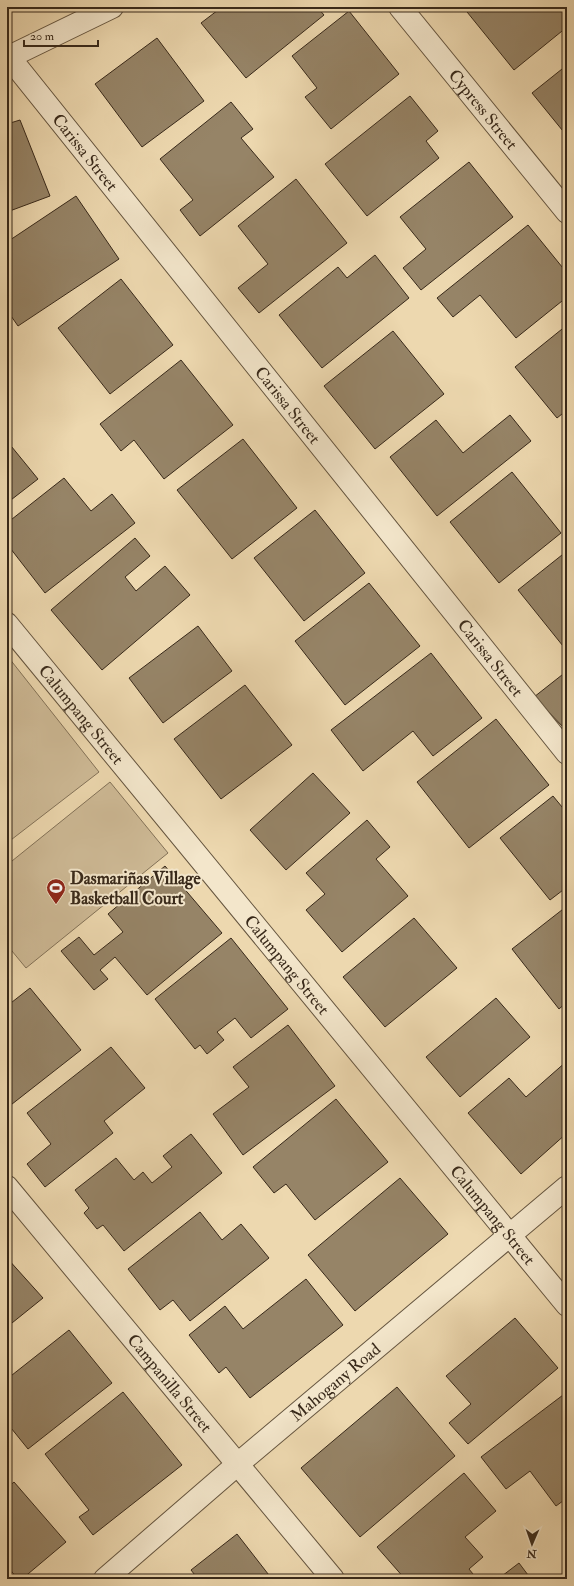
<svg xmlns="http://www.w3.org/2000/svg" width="574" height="1586" viewBox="0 0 574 1586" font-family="'IM FELL Double Pica',serif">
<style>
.green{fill:#ceba96;stroke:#837258}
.building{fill:#968467;stroke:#38291a}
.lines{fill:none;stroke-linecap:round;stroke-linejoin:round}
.minor-casing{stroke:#65553f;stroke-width:24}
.minor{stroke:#f3e6cb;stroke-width:22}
.labels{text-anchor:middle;stroke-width:4;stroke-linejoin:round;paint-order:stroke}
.street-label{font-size:17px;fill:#38291a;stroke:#f3e6cb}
.poi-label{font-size:17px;font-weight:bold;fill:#38291a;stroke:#f3e6cb;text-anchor:start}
</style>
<rect width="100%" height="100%" fill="#edd8af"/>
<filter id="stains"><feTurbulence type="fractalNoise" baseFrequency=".005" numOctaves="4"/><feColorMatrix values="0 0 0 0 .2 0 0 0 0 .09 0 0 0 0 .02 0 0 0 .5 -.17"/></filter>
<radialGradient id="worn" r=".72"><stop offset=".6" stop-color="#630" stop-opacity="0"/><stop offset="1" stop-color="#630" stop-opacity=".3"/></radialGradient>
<path class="green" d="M 9,658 L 99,772 L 7,843 L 7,660 Z
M 110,782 L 168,853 L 26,968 L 7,945 L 7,865 Z"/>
<path class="building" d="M 222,7 L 317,7 L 324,15 L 246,78 L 201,23 Z
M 463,7 L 567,7 L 567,27 L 514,70 Z
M 349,11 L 399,74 L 331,129 L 305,97 L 317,88 L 292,56 Z
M 157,38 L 204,101 L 142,147 L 95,84 Z
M 567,65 L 567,136 L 532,93 Z
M 410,96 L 438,131 L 426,141 L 439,158 L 367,216 L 325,164 Z
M 231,102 L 253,129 L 241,138 L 274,177 L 200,236 L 180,210 L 193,200 L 160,159 Z
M 20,120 L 50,196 L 7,212 L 7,124 Z
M 469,162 L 513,217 L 421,290 L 403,268 L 426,249 L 400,217 Z
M 296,179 L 347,243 L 259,313 L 238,288 L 268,264 L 238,226 Z
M 76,196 L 119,259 L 18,326 L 9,313 L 7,314 L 7,242 Z
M 528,225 L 567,273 L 567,297 L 516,338 L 480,295 L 453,317 L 437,298 Z
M 375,255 L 409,298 L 322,368 L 279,315 L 338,267 L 347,278 Z
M 121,279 L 173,345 L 110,394 L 58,328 Z
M 567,325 L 567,410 L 557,418 L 515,367 Z
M 393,331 L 444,394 L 375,449 L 324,386 Z
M 181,360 L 233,425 L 164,479 L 134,440 L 121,451 L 100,424 Z
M 510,415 L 531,441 L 437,516 L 390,457 L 436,420 L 463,453 Z
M 243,439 L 297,508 L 232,559 L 177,490 Z
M 7,441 L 38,479 L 7,503 Z
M 512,472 L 561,533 L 499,583 L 450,522 Z
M 64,478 L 91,511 L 112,494 L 135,523 L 45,593 L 7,544 L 7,523 Z
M 315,510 L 365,573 L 304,621 L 254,558 Z
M 135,538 L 150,556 L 125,577 L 136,591 L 165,566 L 190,595 L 102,670 L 51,610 Z
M 567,551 L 567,651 L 518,590 Z
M 369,583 L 420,646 L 345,705 L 295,641 Z
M 198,626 L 232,671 L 163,723 L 129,678 Z
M 431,653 L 482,718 L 433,756 L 413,731 L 363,771 L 331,730 Z
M 567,671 L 567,731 L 534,697 Z
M 245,685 L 292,745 L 221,799 L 174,739 Z
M 496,719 L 549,785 L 469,848 L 417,782 Z
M 313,773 L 350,813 L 286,870 L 250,830 Z
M 553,796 L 567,813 L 567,887 L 550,900 L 500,838 Z
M 367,820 L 390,847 L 376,859 L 408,896 L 342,952 L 306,910 L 325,894 L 306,873 Z
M 165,866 L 222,933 L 147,995 L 115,957 L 100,970 L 108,979 L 94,990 L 61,951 L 79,937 L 94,955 L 123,932 L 108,914 Z
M 567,906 L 567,1002 L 559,1009 L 512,949 Z
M 414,918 L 457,968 L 385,1027 L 343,977 Z
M 231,938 L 288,1009 L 251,1038 L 235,1018 L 217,1032 L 224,1040 L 207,1054 L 200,1045 L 195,1049 L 155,999 Z
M 30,988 L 81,1050 L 7,1108 L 7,1006 Z
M 496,998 L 530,1037 L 460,1097 L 426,1057 Z
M 288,1025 L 335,1086 L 243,1155 L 213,1114 L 249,1087 L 233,1067 Z
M 111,1047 L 145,1088 L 104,1121 L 113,1133 L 45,1187 L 27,1164 L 51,1144 L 27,1113 Z
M 567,1061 L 567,1133 L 521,1174 L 468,1113 L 509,1078 L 526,1097 Z
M 336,1099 L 388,1162 L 315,1220 L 286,1184 L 274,1193 L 253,1167 Z
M 191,1134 L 222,1173 L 124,1251 L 103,1225 L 97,1229 L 84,1213 L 89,1208 L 75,1190 L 116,1158 L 134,1180 L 143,1172 L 152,1183 L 172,1167 L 163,1156 Z
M 400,1178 L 448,1234 L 355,1311 L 308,1255 Z
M 200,1212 L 222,1240 L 241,1224 L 269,1258 L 190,1321 L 173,1300 L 160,1310 L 128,1269 Z
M 7,1258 L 43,1298 L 7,1327 Z
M 306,1279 L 343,1325 L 250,1398 L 226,1367 L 219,1373 L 189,1335 L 225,1306 L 243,1329 Z
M 515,1318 L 558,1368 L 468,1444 L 449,1423 L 471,1404 L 446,1376 Z
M 69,1330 L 112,1383 L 28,1449 L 7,1423 L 7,1379 Z
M 397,1387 L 455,1456 L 360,1537 L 301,1468 Z
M 123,1392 L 182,1465 L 93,1535 L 79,1517 L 89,1510 L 45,1454 Z
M 567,1392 L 567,1498 L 556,1506 L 530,1471 L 506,1489 L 481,1457 Z
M 464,1473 L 496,1511 L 465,1537 L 483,1557 L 469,1569 L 473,1574 L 467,1579 L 436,1579 L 434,1576 L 430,1579 L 405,1579 L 377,1547 Z
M 14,1482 L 66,1542 L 22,1579 L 18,1579 L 7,1566 L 7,1488 Z
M 237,1534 L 272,1579 L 198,1579 L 191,1570 Z
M 519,1563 L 531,1579 L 498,1579 Z"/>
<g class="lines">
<g class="minor-casing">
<g id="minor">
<path id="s1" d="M 400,7 L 567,212"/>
<path id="s2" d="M 9,57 L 567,753"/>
<path d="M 7,58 L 112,7"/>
<path id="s3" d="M 7,624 L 567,1305"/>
<path id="s4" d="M 7,1187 L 333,1579"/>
<path id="s5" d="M 105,1579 L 239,1463 L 567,1187"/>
</g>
</g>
<use href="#minor" class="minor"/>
</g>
<defs>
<g id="stadium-pin" transform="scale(1)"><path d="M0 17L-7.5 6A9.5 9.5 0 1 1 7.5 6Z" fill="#8f2418" stroke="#f3e6cb"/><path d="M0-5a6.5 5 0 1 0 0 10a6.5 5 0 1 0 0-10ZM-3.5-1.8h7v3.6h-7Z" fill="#fff"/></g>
</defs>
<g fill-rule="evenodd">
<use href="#stadium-pin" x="56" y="888"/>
</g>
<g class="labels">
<g class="street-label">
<text dy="6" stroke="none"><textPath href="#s1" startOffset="132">Cypress Street</textPath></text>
<text dy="6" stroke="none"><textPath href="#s2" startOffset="122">Carissa Street</textPath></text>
<text dy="6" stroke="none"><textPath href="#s2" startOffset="446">Carissa Street</textPath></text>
<text dy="6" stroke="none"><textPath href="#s2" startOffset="770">Carissa Street</textPath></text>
<text dy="6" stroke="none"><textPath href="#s3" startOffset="117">Calumpang Street</textPath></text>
<text dy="6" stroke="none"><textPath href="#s3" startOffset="441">Calumpang Street</textPath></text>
<text dy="6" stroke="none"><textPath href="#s3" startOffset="765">Calumpang Street</textPath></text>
<text dy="6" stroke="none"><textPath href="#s4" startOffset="255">Campanilla Street</textPath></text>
<text dy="6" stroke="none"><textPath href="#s5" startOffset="303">Mahogany Road</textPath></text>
</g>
<g class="poi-label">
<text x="70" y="884">Dasmariñas Village<tspan x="70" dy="20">Basketball Court</tspan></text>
</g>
</g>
<rect width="574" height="1586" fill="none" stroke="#edd8af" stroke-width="24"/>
<rect x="8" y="8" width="558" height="1570" fill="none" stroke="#38291a" stroke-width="2"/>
<rect x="12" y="12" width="550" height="1562" fill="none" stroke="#38291a"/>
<g transform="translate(532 1544) rotate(182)" stroke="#f3e6cb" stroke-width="3" paint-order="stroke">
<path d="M0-3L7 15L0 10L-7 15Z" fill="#38291a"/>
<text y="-6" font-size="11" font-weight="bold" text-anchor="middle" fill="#38291a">N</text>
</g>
<path d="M24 40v6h74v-6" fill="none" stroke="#38291a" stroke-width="2"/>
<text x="30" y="40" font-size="12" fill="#38291a" stroke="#f3e6cb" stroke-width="3" paint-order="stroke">20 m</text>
<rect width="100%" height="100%" filter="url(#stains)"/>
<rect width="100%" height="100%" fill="url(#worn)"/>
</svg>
